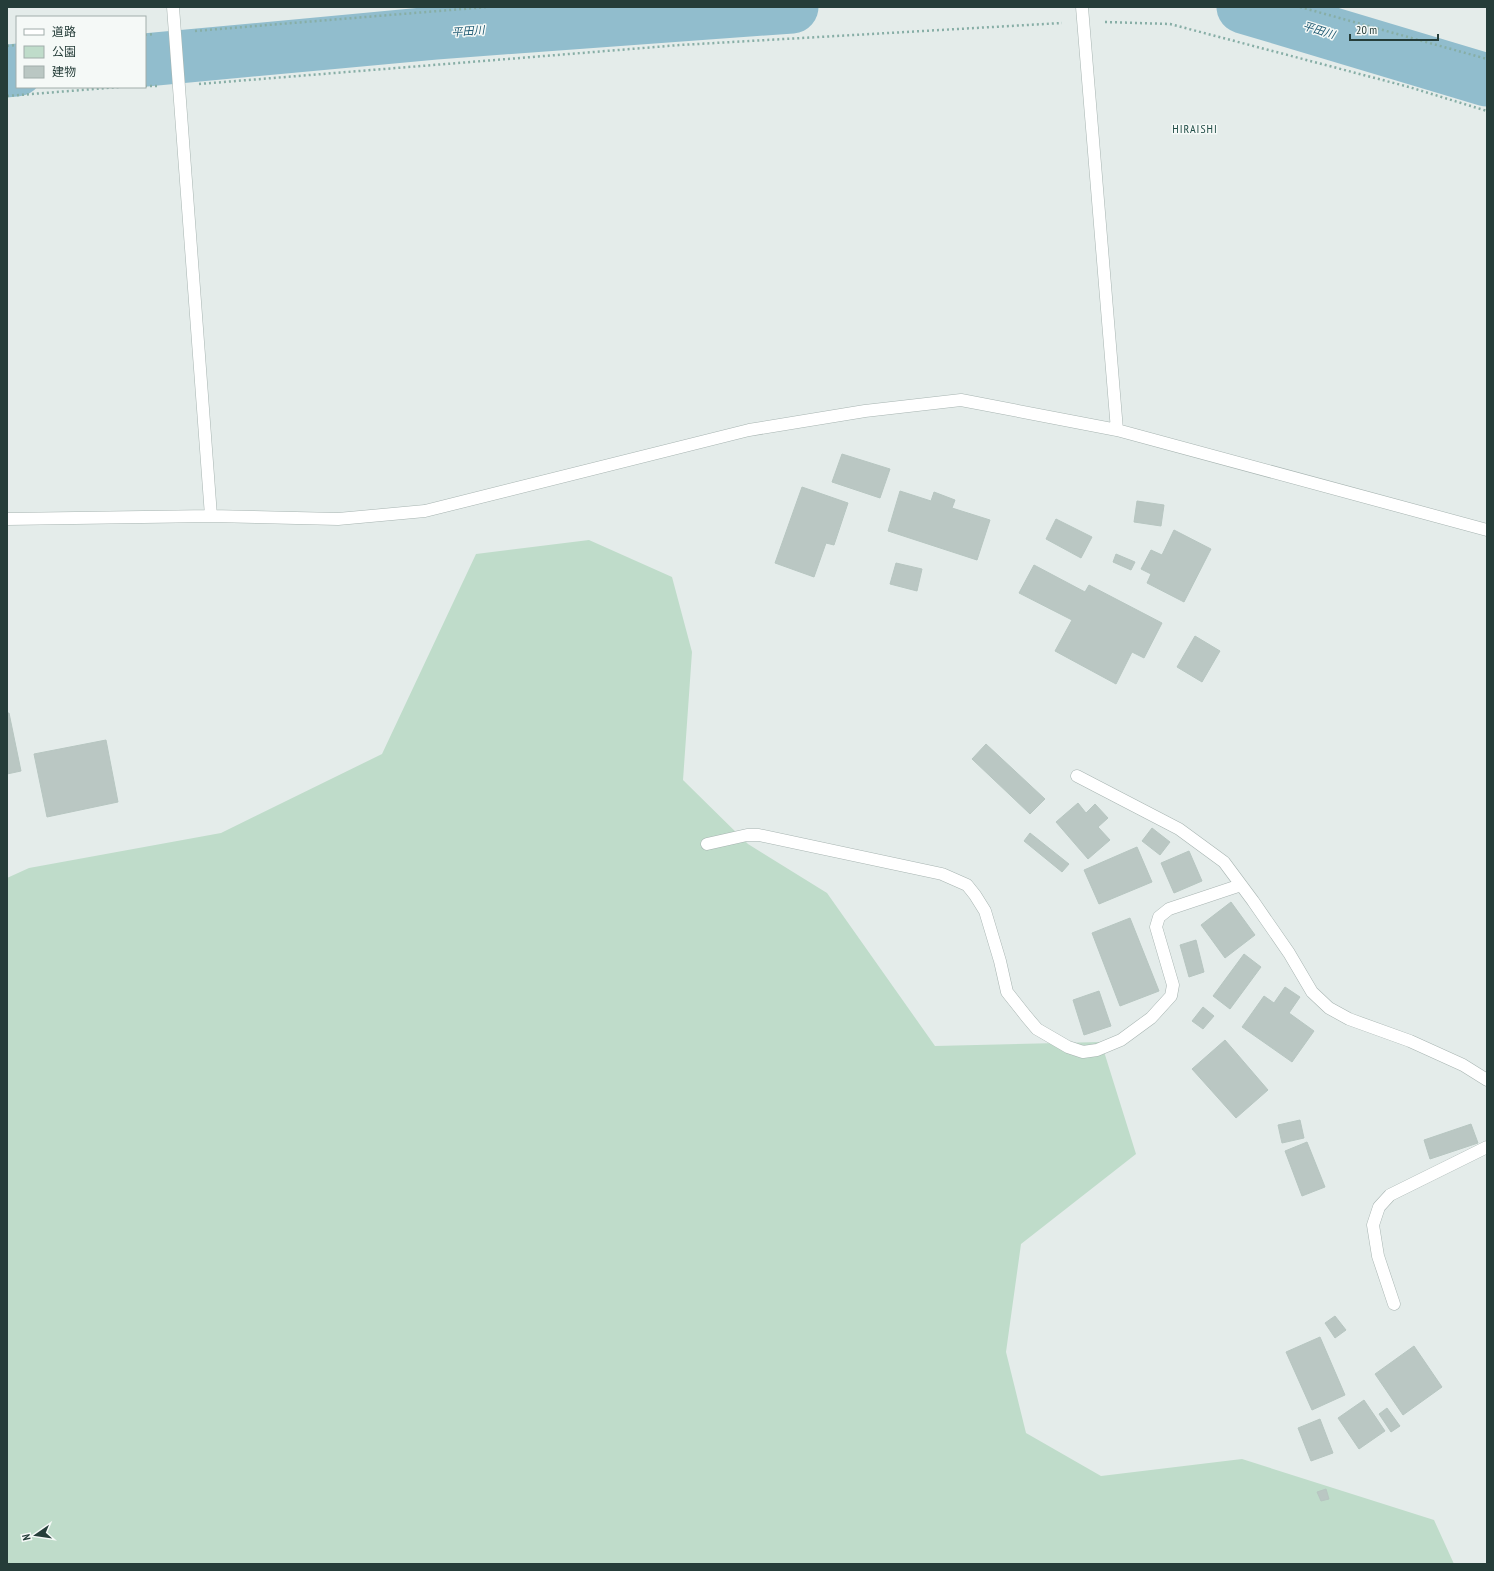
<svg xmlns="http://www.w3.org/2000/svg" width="1494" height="1571" viewBox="0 0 1494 1571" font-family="'PT Sans Narrow','Noto Sans JP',sans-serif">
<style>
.green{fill:#bfdcca}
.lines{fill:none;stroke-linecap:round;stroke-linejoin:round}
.river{stroke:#91bdcd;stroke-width:53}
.building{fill:#bac7c3;stroke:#b7c6c1}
.minor-casing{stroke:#a7b4b1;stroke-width:13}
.path{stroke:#87aea6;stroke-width:2.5;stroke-dasharray:2 3;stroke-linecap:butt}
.minor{stroke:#fff;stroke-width:12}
.labels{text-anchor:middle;stroke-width:3;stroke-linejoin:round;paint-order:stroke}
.water-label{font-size:11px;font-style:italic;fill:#235d75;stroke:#f5f9f7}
.quarter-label{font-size:12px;letter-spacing:1px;fill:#224e48;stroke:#f5f9f7}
</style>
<rect width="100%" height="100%" fill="#e4ecea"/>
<path class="green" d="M 589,540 L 672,577 L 692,652 L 683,780 L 748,844 L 827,893 L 935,1046 L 1101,1042 L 1136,1154 L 1021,1244 L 1006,1352 L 1026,1433 L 1101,1476 L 1242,1459 L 1434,1520 L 1454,1564 L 7,1564 L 7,878 L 29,868 L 221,833 L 382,754 L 476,554 Z"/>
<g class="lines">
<path class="river" d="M 1243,7 L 1487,80
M 145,60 L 435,33 L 792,7
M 7,71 L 17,70"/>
</g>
<path class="building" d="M 842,454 L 890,469 L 880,498 L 832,482 Z
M 802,487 L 848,503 L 834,545 L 826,543 L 814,577 L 775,563 Z
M 900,491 L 931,501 L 934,492 L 955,500 L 952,508 L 990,520 L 977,560 L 888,531 Z
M 1137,501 L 1164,505 L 1161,526 L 1134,522 Z
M 1056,519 L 1092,537 L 1081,558 L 1046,539 Z
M 1174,530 L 1211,549 L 1184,602 L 1147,583 L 1151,574 L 1141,569 L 1151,550 L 1162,555 Z
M 1116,554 L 1135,562 L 1131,570 L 1113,562 Z
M 896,563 L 922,569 L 917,591 L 890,584 Z
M 1034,565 L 1085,592 L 1089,585 L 1162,623 L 1144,658 L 1132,652 L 1116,684 L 1055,651 L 1072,620 L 1019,593 Z
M 1195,636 L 1220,651 L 1202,682 L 1177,667 Z
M 7,713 L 9,713 L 21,771 L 7,774 Z
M 106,740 L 118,802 L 47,817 L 34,754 Z
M 986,744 L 1045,799 L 1030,814 L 972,759 Z
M 1078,803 L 1086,813 L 1095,804 L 1108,818 L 1098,827 L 1110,840 L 1088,859 L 1056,822 Z
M 1152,828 L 1170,842 L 1160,855 L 1142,841 Z
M 1030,833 L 1069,864 L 1062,872 L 1024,841 Z
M 1137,847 L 1152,882 L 1099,904 L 1084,870 Z
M 1189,851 L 1202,881 L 1174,893 L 1161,863 Z
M 1231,902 L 1255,935 L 1225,958 L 1201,925 Z
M 1130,918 L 1159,991 L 1120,1006 L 1092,933 Z
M 1196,940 L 1204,972 L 1189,977 L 1180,945 Z
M 1244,954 L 1261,967 L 1230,1009 L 1213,996 Z
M 1285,987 L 1300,997 L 1289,1013 L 1314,1031 L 1292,1062 L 1242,1027 L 1264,996 L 1274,1003 Z
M 1099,991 L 1111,1026 L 1084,1035 L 1073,1000 Z
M 1203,1007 L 1214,1016 L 1203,1029 L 1192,1021 Z
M 1225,1040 L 1268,1090 L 1236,1118 L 1192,1069 Z
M 1300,1120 L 1304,1138 L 1282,1143 L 1278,1125 Z
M 1471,1124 L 1478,1143 L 1430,1159 L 1424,1140 Z
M 1307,1142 L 1325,1187 L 1302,1196 L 1285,1151 Z
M 1335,1316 L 1346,1330 L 1335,1338 L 1325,1323 Z
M 1320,1337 L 1345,1395 L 1312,1410 L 1286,1352 Z
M 1414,1346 L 1442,1387 L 1403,1415 L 1375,1374 Z
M 1364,1400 L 1385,1431 L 1359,1449 L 1338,1418 Z
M 1387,1408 L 1400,1426 L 1391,1432 L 1379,1414 Z
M 1320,1419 L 1333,1453 L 1311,1461 L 1298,1428 Z
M 1326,1489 L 1329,1499 L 1321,1501 L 1317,1492 Z"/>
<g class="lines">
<g class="minor-casing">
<path id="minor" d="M 173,7 L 211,516
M 1082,7 L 1117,430
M 7,519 L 211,516 L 338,519 L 425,511 L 749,430 L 865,411 L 961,400 L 1117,430 L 1487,530
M 1077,776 L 1179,829 L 1224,862 L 1253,901 L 1289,953 L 1312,992 L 1329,1008 L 1349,1019 L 1410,1041 L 1463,1065 L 1487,1080
M 707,844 L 747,835 L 759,835 L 942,874 L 967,885 L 975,895 L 985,911 L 1000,961 L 1007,992 L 1026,1016 L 1037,1029 L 1068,1047 L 1083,1052 L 1097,1050 L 1121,1040 L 1151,1018 L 1171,996 L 1173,985 L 1156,927 L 1159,917 L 1169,909 L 1241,885
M 1394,1304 L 1378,1256 L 1373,1225 L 1379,1207 L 1390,1195 L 1487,1147"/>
</g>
<path class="path" d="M 1300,7 L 1487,59
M 1105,22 L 1170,24 L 1409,87 L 1487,111
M 195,31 L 487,7
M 145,35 L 154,34
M 7,46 L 17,45
M 199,84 L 680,45 L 1062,23
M 145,86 L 158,86
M 7,96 L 119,87"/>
<use href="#minor" class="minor"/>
</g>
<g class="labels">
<g class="water-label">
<text transform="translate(1319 30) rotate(17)" y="4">平田川</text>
<text transform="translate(468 31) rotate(-4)" y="4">平田川</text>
</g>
<g class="quarter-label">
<text x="1195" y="133">HIRAISHI</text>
</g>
</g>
<rect width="1494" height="1571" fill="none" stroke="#253d39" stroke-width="16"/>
<rect x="16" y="16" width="130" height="72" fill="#f5f9f7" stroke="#a2aeab"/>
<rect x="24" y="29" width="20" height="6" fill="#ffffff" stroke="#a2aeab"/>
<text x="52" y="36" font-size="12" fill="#253d39">道路</text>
<rect x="24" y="46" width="20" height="12" fill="#bfdcca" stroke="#a2aeab"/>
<text x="52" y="56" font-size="12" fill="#253d39">公園</text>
<rect x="24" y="66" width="20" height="12" fill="#bac7c3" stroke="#a2aeab"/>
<text x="52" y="76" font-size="12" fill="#253d39">建物</text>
<g transform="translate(36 1535) rotate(257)" stroke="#f5f9f7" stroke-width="3" paint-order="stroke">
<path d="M0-3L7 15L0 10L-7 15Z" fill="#253d39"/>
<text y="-6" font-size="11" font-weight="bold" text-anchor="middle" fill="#253d39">N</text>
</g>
<path d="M1350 34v6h88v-6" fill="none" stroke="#253d39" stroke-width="2"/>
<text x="1356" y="34" font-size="12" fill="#253d39" stroke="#f5f9f7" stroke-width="3" paint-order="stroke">20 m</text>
</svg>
